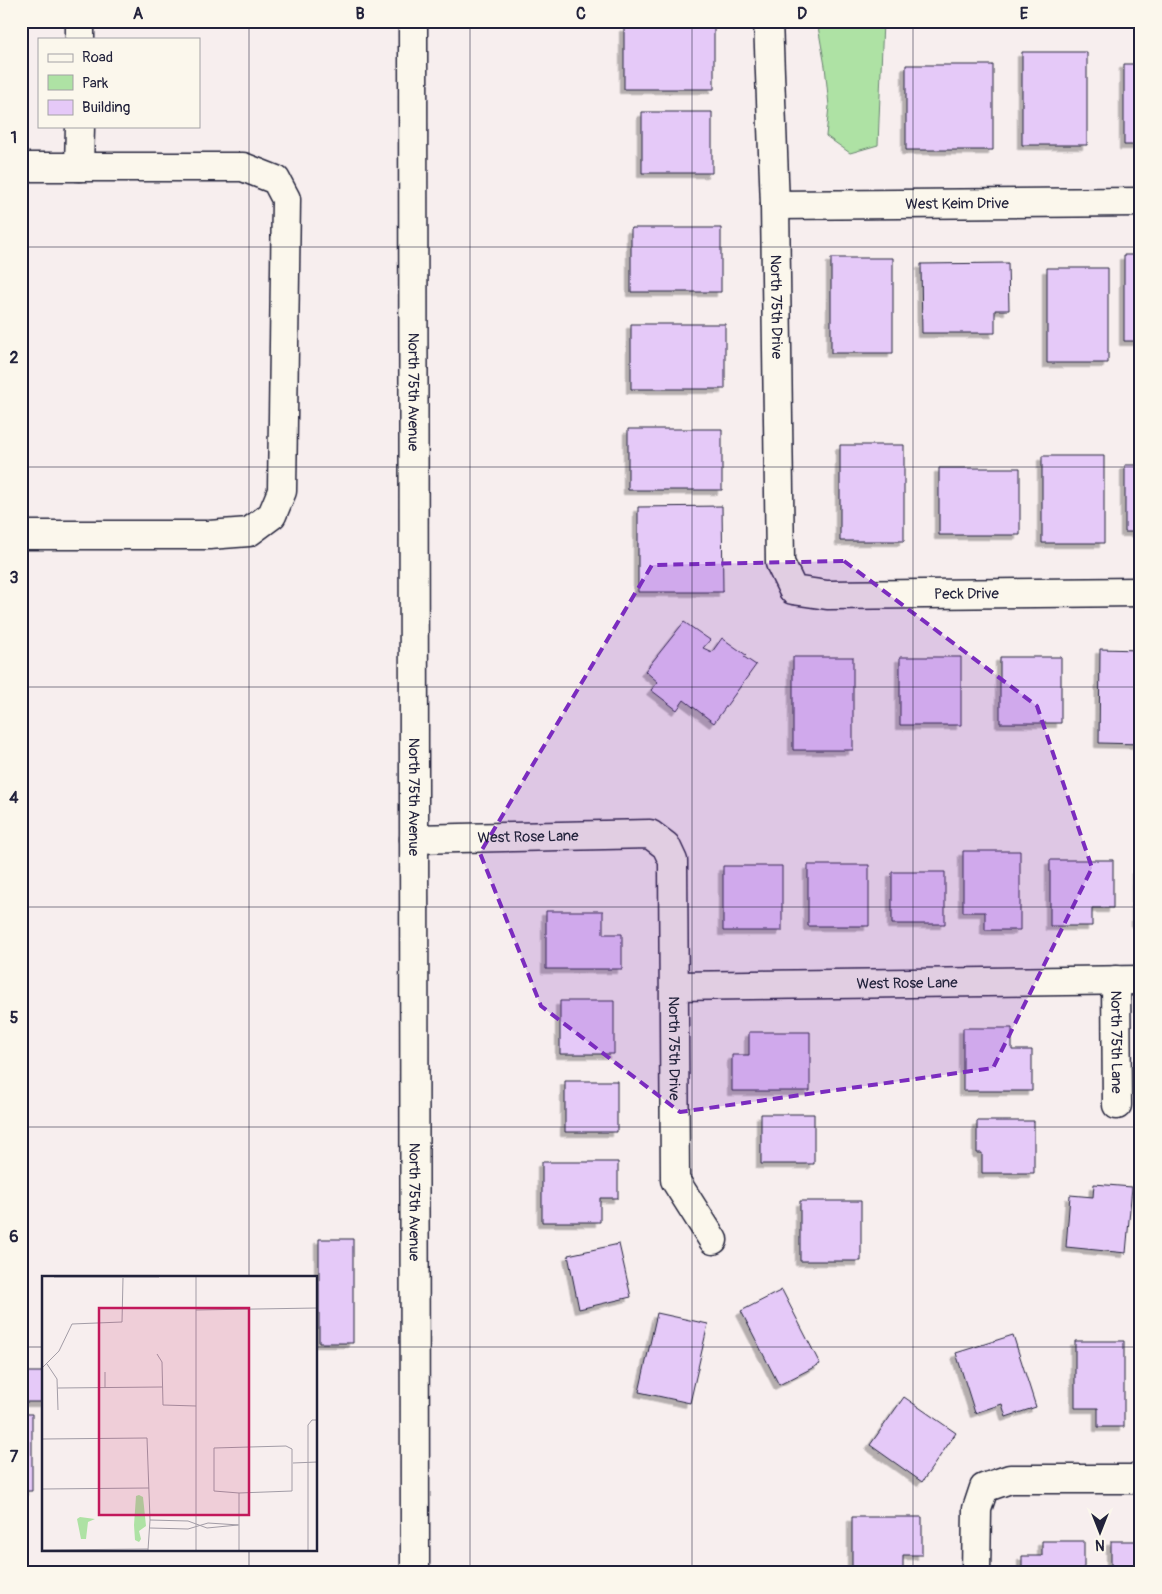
<svg xmlns="http://www.w3.org/2000/svg" width="1162" height="1594" viewBox="0 0 1162 1594" font-family="Pangolin,sans-serif">
<style>
.green{fill:#aee2a4;stroke:#688270}
.building{fill:#e5c9f8;stroke:#22223b;filter:url(#shadow)}
.lines{fill:none;stroke-linecap:round;stroke-linejoin:round}
.minor-casing{stroke:#22223b;stroke-width:31}
.secondary-casing{stroke:#22223b;stroke-width:31}
.minor{stroke:#fbf7ec;stroke-width:28}
.secondary{stroke:#fbf7ec;stroke-width:28}
.marked{fill:#7b2cbf;fill-opacity:0.2;stroke:#7b2cbf;stroke-width:4;stroke-dasharray:10 6;stroke-linejoin:round}
.grid{fill:none;stroke:#22223b;stroke-width:1;stroke-opacity:0.55}
.labels{text-anchor:middle;stroke-width:4;stroke-linejoin:round;paint-order:stroke}
.street-label{font-size:15px;fill:#22223b;stroke:#fbf7ec}
.inset-road{fill:none;stroke:#a29ca6;stroke-width:1}
.view{fill:#c2185b;fill-opacity:0.15;stroke:#c2185b;stroke-width:2.5}
.inset-edge{fill:none;stroke:#22223b;stroke-width:2.5}
.neatline{fill:none;stroke:#22223b;stroke-width:2}
.grid-label{font-size:16px;text-anchor:middle;font-weight:bold;fill:#22223b}
</style>
<defs>
<filter id="shadow"><feDropShadow dx="-4.5" dy="4.5" stdDeviation="0" flood-color="#0004"/></filter>
</defs>
<rect width="100%" height="100%" fill="#f7eeee"/>
<filter id="ink" filterUnits="userSpaceOnUse"><feTurbulence type="fractalNoise" baseFrequency=".02" numOctaves="2"/><feDisplacementMap in="SourceGraphic" scale="10" xChannelSelector="R" yChannelSelector="G"/><feConvolveMatrix kernelMatrix="1 2 1 2 8 2 1 2 1" color-interpolation-filters="sRGB"/></filter>
<g filter="url(#ink)">
<path class="green" d="M 817,21 L 883,21 L 878,145 L 850,153 L 826,136 L 829,106 L 825,66 Z"/>
<path class="building" d="M 624,27 L 714,27 L 714,89 L 624,89 Z
M 1022,52 L 1087,52 L 1087,145 L 1022,145 Z
M 1124,64 L 1141,64 L 1141,145 L 1124,145 Z
M 906,65 L 993,65 L 993,150 L 906,150 Z
M 642,112 L 712,112 L 712,173 L 642,173 Z
M 631,228 L 721,228 L 721,292 L 631,292 Z
M 1124,255 L 1141,255 L 1141,341 L 1124,341 Z
M 831,258 L 893,258 L 893,353 L 831,353 Z
M 1008,263 L 1009,310 L 995,310 L 995,333 L 922,333 L 921,264 Z
M 1047,268 L 1108,268 L 1108,363 L 1047,363 Z
M 631,324 L 725,324 L 725,389 L 631,389 Z
M 628,429 L 722,429 L 722,490 L 628,490 Z
M 840,445 L 904,445 L 904,541 L 840,541 Z
M 1042,456 L 1104,456 L 1104,543 L 1042,543 Z
M 1125,465 L 1141,465 L 1141,532 L 1125,532 Z
M 939,468 L 1020,468 L 1020,535 L 939,535 Z
M 722,506 L 723,592 L 638,592 L 638,507 Z
M 684,622 L 710,640 L 703,648 L 712,652 L 722,638 L 746,655 L 744,657 L 756,665 L 714,723 L 684,700 L 677,710 L 651,690 L 658,682 L 645,671 Z
M 1100,649 L 1141,650 L 1141,744 L 1099,743 Z
M 793,657 L 853,657 L 853,750 L 793,750 Z
M 900,657 L 961,657 L 961,725 L 900,725 Z
M 1000,657 L 1061,657 L 1061,723 L 1000,723 Z
M 963,851 L 1020,851 L 1020,930 L 985,930 L 985,912 L 963,912 Z
M 1050,860 L 1113,860 L 1113,908 L 1092,908 L 1092,926 L 1050,926 Z
M 808,865 L 869,865 L 869,926 L 808,926 Z
M 723,866 L 782,866 L 782,931 L 723,931 Z
M 1136,869 L 1141,869 L 1141,923 L 1136,923 Z
M 892,872 L 945,872 L 945,924 L 892,924 Z
M 546,911 L 603,911 L 603,934 L 622,934 L 622,969 L 546,969 Z
M 560,1001 L 614,1001 L 614,1054 L 560,1054 Z
M 963,1028 L 1012,1028 L 1012,1050 L 1032,1050 L 1032,1091 L 963,1091 Z
M 749,1032 L 810,1032 L 810,1091 L 732,1091 L 732,1055 L 749,1055 Z
M 565,1081 L 617,1081 L 617,1132 L 565,1132 Z
M 761,1114 L 814,1114 L 814,1164 L 761,1164 Z
M 977,1121 L 1034,1121 L 1034,1173 L 982,1173 L 982,1153 L 977,1153 Z
M 542,1162 L 618,1162 L 618,1198 L 600,1198 L 600,1222 L 542,1222 Z
M 1094,1184 L 1132,1187 L 1126,1253 L 1066,1247 L 1070,1195 L 1093,1197 Z
M 800,1201 L 861,1201 L 861,1261 L 800,1261 Z
M 319,1239 L 353,1239 L 353,1343 L 319,1343 Z
M 619,1244 L 631,1297 L 579,1309 L 568,1255 Z
M 21,1258 L 24,1258 L 24,1352 L 21,1352 Z
M 782,1290 L 820,1364 L 779,1385 L 741,1311 Z
M 657,1313 L 708,1324 L 690,1403 L 639,1392 Z
M 1013,1335 L 1036,1407 L 1006,1417 L 1002,1404 L 975,1413 L 956,1353 Z
M 1075,1341 L 1124,1341 L 1124,1427 L 1098,1427 L 1098,1408 L 1075,1408 Z
M 25,1372 L 44,1372 L 44,1402 L 25,1402 Z
M 904,1397 L 956,1433 L 922,1482 L 870,1445 Z
M 21,1414 L 32,1414 L 32,1491 L 21,1491 Z
M 852,1517 L 922,1517 L 922,1555 L 903,1555 L 903,1573 L 852,1573 Z
M 1042,1541 L 1084,1541 L 1084,1573 L 1022,1573 L 1022,1556 L 1042,1556 Z
M 1111,1541 L 1141,1541 L 1141,1573 L 1111,1573 Z"/>
<g class="lines">
<g class="minor-casing">
<g id="minor">
<path id="s1" d="M 768,21 L 775,205 L 780,563 L 793,590 L 827,595 L 1141,592"/>
<path d="M 80,39 L 80,21"/>
<path d="M 21,167 L 243,167 L 276,180 L 286,199 L 282,491 L 272,515 L 249,532 L 209,535 L 21,535"/>
<path d="M 79,167 L 80,126"/>
<path id="s2" d="M 775,205 L 1141,202"/>
<path id="s3" d="M 414,839 L 650,834 L 666,846 L 673,861 L 675,1180 L 713,1240"/>
<path id="s4" d="M 1116,980 L 1117,1105"/>
<path id="s5" d="M 675,986 L 1141,980"/>
<path d="M 976,1573 L 977,1509 L 984,1488 L 1010,1479 L 1141,1479"/>
</g>
</g>
<g class="secondary-casing">
<g id="secondary">
<path id="s6" d="M 413,21 L 415,1573"/>
</g>
</g>
<use href="#minor" class="minor"/>
<use href="#secondary" class="secondary"/>
</g>
</g>
<path class="marked" d="M 844,561 L 1037,706 L 1092,868 L 993,1068 L 680,1112 L 541,1006 L 480,853 L 652,565 Z"/>
<path class="grid" d="M 249,21 L 249,1278M 470,21 L 470,1573M 692,21 L 692,1573M 913,21 L 913,1573M 21,247 L 1141,247M 21,467 L 1141,467M 21,687 L 1141,687M 21,907 L 1141,907M 21,1127 L 1141,1127M 21,1347 L 44,1347M 316,1347 L 1141,1347M 249,1550 L 249,1573"/>
<g class="labels">
<g class="street-label">
<text dy="5" stroke="none"><textPath href="#s2" startOffset="182">West Keim Drive</textPath></text>
<text dy="5" stroke="none"><textPath href="#s1" startOffset="286">North 75th Drive</textPath></text>
<text dy="5" stroke="none"><textPath href="#s6" startOffset="371">North 75th Avenue</textPath></text>
<text dy="5" stroke="none"><textPath href="#s1" startOffset="746">Peck Drive</textPath></text>
<text dy="5" stroke="none"><textPath href="#s6" startOffset="776">North 75th Avenue</textPath></text>
<text dy="5" stroke="none"><textPath href="#s3" startOffset="114">West Rose Lane</textPath></text>
<text dy="5" stroke="none"><textPath href="#s5" startOffset="232">West Rose Lane</textPath></text>
<text dy="5" stroke="none"><textPath href="#s4" startOffset="62">North 75th Lane</textPath></text>
<text dy="5" stroke="none"><textPath href="#s3" startOffset="460">North 75th Drive</textPath></text>
<text dy="5" stroke="none"><textPath href="#s6" startOffset="1181">North 75th Avenue</textPath></text>
</g>
</g>
<g transform="translate(42 1276)">
<rect width="275" height="275" fill="#f7eeee"/>
<path d="M 97,219 L 101,221 L 104,250 L 97,255 L 99,263 L 97,266 L 93,264 L 92,249 L 94,220 ZM 38,241 L 53,243 L 46,246 L 44,263 L 39,263 L 35,243 Z" fill="#aee2a4"/>
<path class="inset-road" d="M 12,1 L 117,1M 154,1 L 154,274M 154,34 L 275,32M 115,78 L 120,86 L 121,129 L 154,130M 5,88 L 15,103 L 16,134M 0,92 L 17,75 L 30,48 L 80,46 L 81,2M 63,96 L 63,112M 16,112 L 120,111M 0,163 L 105,162 L 108,244 L 106,274M 251,187 L 275,186M 0,213 L 107,212M 108,244 L 146,245 L 165,252 L 196,249M 108,252 L 146,253 L 166,247 L 197,249M 0,274 L 106,273M 197,274 L 197,217 L 172,215 L 172,172 L 244,170 L 250,173 L 250,215 L 197,217M 266,274 L 266,149 L 270,144 L 275,144"/>
<path class="view" d="M 57,32 L 207,32 L 207,239 L 57,239 Z"/>
<rect width="275" height="275" class="inset-edge"/>
</g>
<rect width="1162" height="1594" fill="none" stroke="#fbf7ec" stroke-width="55"/>
<rect x="38" y="38" width="162" height="90" fill="#fbf7ec" stroke="#a4a2a5"/>
<rect x="48" y="54" width="25" height="8" fill="#fbf7ec" stroke="#a4a2a5"/>
<text x="82" y="62" font-size="15" fill="#22223b">Road</text>
<rect x="48" y="75" width="25" height="15" fill="#aee2a4" stroke="#a4a2a5"/>
<text x="82" y="88" font-size="15" fill="#22223b">Park</text>
<rect x="48" y="100" width="25" height="15" fill="#e5c9f8" stroke="#a4a2a5"/>
<text x="82" y="112" font-size="15" fill="#22223b">Building</text>
<g transform="translate(1100 1532) rotate(180)" stroke="#fbf7ec" stroke-width="4" paint-order="stroke">
<path d="M0-4L9 19L0 12L-9 19Z" fill="#22223b"/>
<text y="-8" font-size="14" font-weight="bold" text-anchor="middle" fill="#22223b">N</text>
</g>
<rect x="28" y="28" width="1106" height="1538" class="neatline"/>
<g class="grid-label">
<text x="138" y="19">A</text>
<text x="360" y="19">B</text>
<text x="581" y="19">C</text>
<text x="802" y="19">D</text>
<text x="1024" y="19">E</text>
<text x="14" y="143">1</text>
<text x="14" y="363">2</text>
<text x="14" y="583">3</text>
<text x="14" y="803">4</text>
<text x="14" y="1023">5</text>
<text x="14" y="1242">6</text>
<text x="14" y="1462">7</text>
</g>
</svg>
